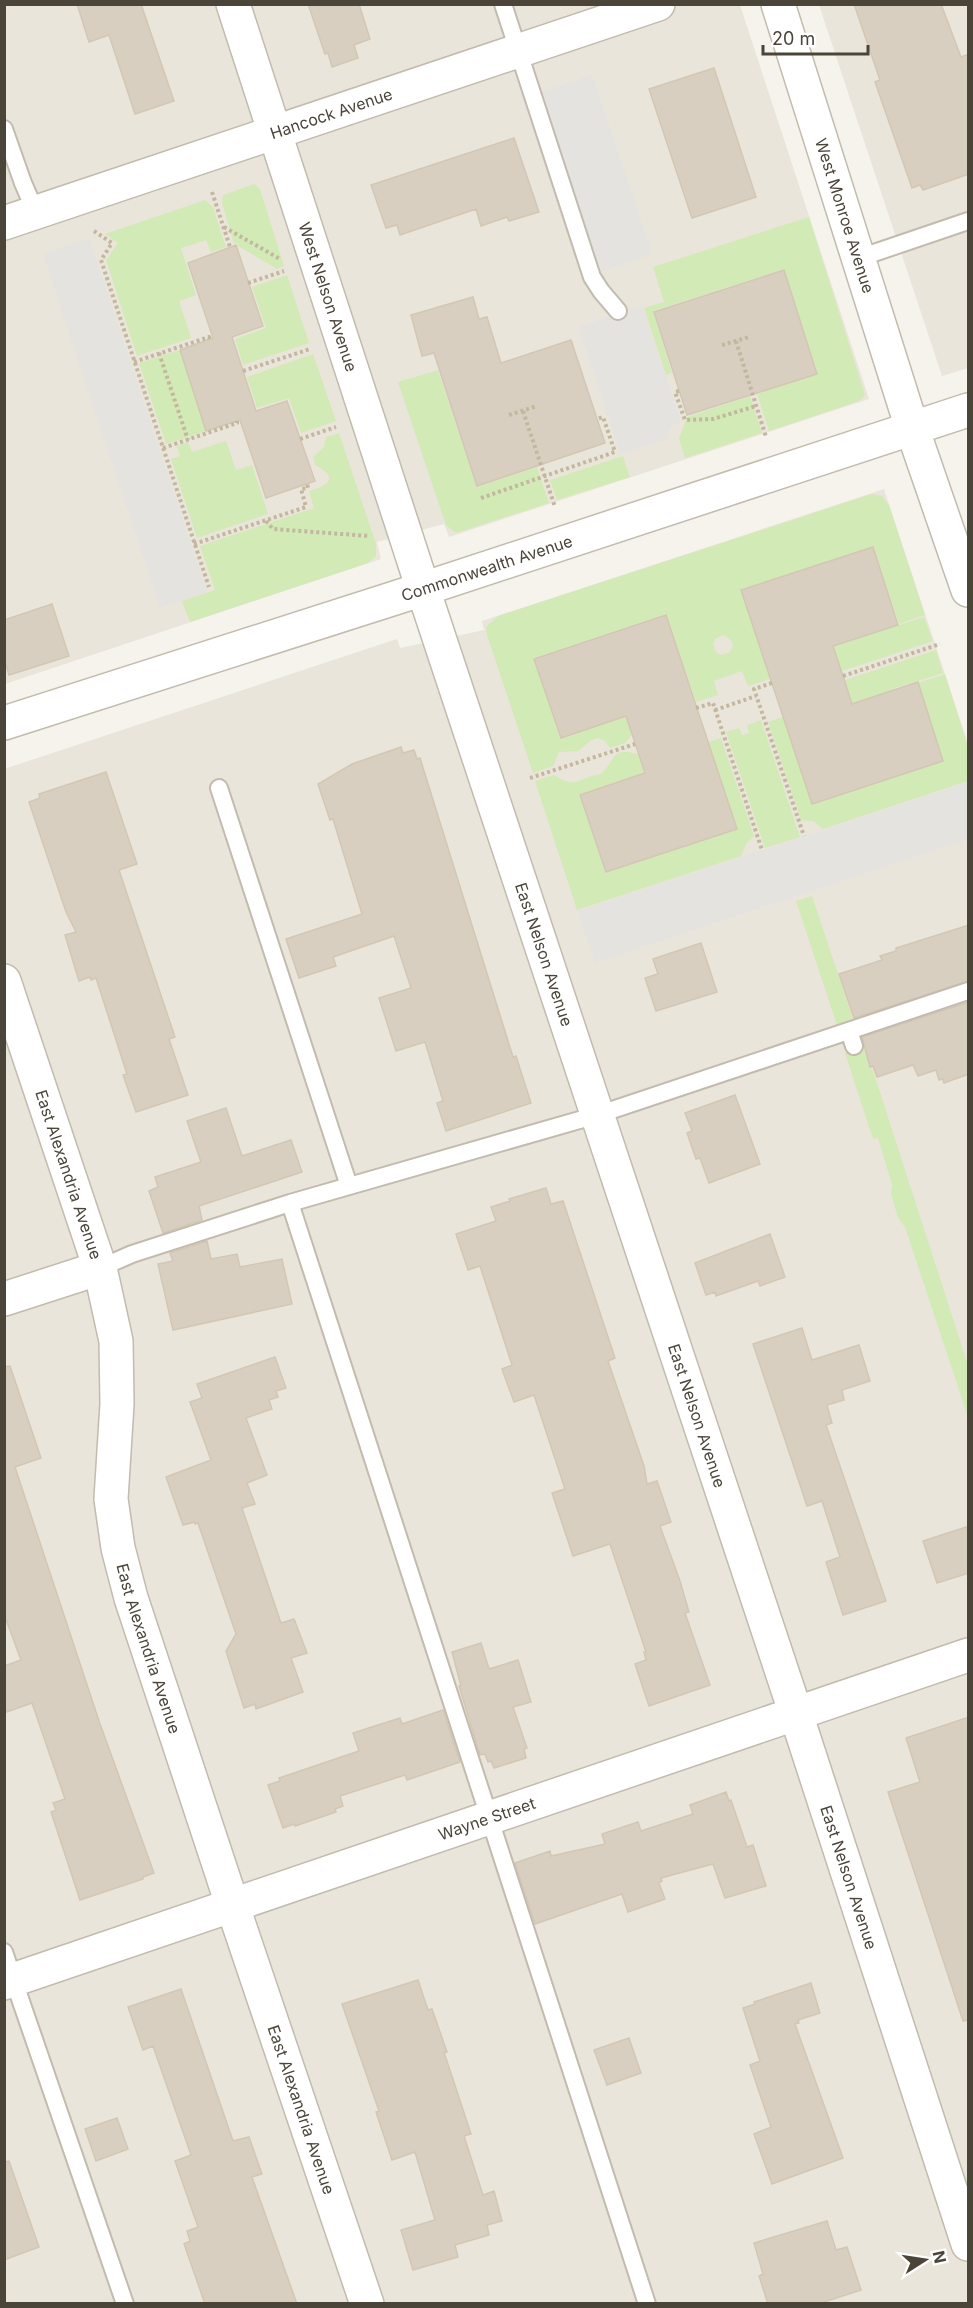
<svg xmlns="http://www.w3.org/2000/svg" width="973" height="2308" viewBox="0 0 973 2308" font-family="Inter,sans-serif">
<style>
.residential{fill:#eae5da}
.green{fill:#d2eab5;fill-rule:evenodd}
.parking{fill:#e5e3e0}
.building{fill:#d8cfc1;stroke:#d3c7b4;stroke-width:1.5}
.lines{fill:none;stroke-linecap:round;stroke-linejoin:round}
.service-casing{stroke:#c2bbae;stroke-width:20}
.minor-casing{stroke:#c2bbae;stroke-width:36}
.tertiary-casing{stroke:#c2bbae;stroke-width:36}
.path{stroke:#c4b79f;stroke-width:4;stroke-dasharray:3 3;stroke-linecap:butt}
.service{stroke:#fff;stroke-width:16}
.minor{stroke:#fff;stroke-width:33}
.tertiary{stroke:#fff;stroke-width:33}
.labels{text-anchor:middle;stroke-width:4.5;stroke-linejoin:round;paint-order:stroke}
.street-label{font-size:16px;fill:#4b4439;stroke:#fff}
</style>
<rect width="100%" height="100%" fill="#f6f3ec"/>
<path class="residential" d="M 4,5 L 740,5 L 869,399 L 449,537 L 444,524 L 377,542 L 381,559 L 5,684 Z
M 819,5 L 968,5 L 968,368 L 942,376 Z
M 884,489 L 968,744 L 968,2303 L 5,2303 L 4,769 L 397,639 L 400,648 L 484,630 L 482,621 Z"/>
<path class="green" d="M 254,184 L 260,189 L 284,266 L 277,269 L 238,246 L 238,243 L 234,244 L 222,203 L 223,195 Z
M 205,200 L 213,207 L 226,247 L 211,252 L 206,240 L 181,248 L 196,295 L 179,301 L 191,338 L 137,356 L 106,260 L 118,243 L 105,234 Z
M 809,217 L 865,395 L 859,401 L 769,431 L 757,394 L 818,374 L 784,269 L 653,311 L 672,373 L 666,375 L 644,308 L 664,302 L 653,267 Z
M 287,275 L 309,343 L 243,365 L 235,339 L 266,328 L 252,287 Z
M 180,350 L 206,431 L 166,444 L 139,363 Z
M 313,354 L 336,421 L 301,433 L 289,398 L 257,408 L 247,377 Z
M 438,370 L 477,487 L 537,467 L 549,503 L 456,533 L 446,525 L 398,382 Z
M 750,396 L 762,433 L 685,458 L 679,439 L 687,417 Z
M 339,433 L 376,544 L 376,556 L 368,563 L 190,622 L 182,601 L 215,590 L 200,546 L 314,508 L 309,491 C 317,489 340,482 323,470 C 321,468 318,467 315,465 L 313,457 L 324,447 L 326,437 Z
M 226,441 L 236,470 L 252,465 L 268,514 L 197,538 L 171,459 L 180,456 L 177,446 L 188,442 L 192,452 Z
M 623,456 L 630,477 L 557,500 L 550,480 Z
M 872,494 L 882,496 L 889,505 L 925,615 L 899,624 L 873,547 L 741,589 L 770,679 L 748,686 L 742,671 L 714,681 L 718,695 L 696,702 L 666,614 L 534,658 L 560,739 L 586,730 L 582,718 L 622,705 L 632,735 L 625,743 L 610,748 L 604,740 L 597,738 L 590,741 L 578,751 L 559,752 L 553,766 L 533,773 L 487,635 L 486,627 L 498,616 ZM 723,635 L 731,640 L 733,646 L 730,652 L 721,655 L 716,652 L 713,645 L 715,639 Z
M 924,617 L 933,641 L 842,671 L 830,634 L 870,621 L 874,633 Z
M 936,650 L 943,673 L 892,689 L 896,701 L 856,714 L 845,680 Z
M 945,674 L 968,746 L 968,781 L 823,829 L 813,821 L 801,820 L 768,722 L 783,717 L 812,804 L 943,761 L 918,683 Z
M 761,720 L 800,837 L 765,848 L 726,732 L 739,728 L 742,735 L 749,733 L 747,725 Z
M 721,738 L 754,836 L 746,844 L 741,856 L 577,910 L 535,781 L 554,775 C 567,783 572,785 586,778 C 591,775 596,776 601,774 C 616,760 610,747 638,754 L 648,785 L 608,798 L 604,786 L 579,795 L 606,873 L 737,829 L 708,742 Z
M 812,896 L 853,1019 L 837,1025 L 796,901 Z
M 865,1046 L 968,1365 L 968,1417 L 905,1227 L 898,1218 L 891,1193 L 892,1185 L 878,1138 L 873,1139 L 845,1053 Z"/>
<path class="parking" d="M 592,75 L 652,254 L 582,278 L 522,98 Z
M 89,238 L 207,592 L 160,608 L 43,254 Z
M 642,305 L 681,422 L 670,426 L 667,439 L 620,454 L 578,327 Z
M 968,782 L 968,839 L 595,963 L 577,911 Z"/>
<path class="building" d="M 77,4 L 141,4 L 174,101 L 135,114 L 109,35 L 89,42 Z
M 308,4 L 359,4 L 370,39 L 354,45 L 358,58 L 332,67 L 328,53 L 325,54 Z
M 854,4 L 941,4 L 961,57 L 969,54 L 969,174 L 923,190 L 920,185 L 912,188 L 875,82 L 880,80 Z
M 714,68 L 756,197 L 692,218 L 649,89 Z
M 514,138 L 539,212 L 509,221 L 507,217 L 481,226 L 476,209 L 400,235 L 397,225 L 386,228 L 371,185 Z
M 236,245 L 263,326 L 232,337 L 256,411 L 287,401 L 315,481 L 266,498 L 240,420 L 206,431 L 180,350 L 213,338 L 188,263 Z
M 784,270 L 817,374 L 687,415 L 654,312 Z
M 473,297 L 479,319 L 487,317 L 501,363 L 571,340 L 605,443 L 477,486 L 434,353 L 422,356 L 411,315 Z
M 873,547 L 898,625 L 833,646 L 843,676 L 852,704 L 918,682 L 943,761 L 812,804 L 741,590 Z
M 52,604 L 69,656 L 9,675 L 4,659 L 4,620 Z
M 666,615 L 737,829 L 606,872 L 580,795 L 645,773 L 626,716 L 561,738 L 534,659 Z
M 401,747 L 403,753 L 414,750 L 417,759 L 420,758 L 513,1057 L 516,1056 L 531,1103 L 446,1131 L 437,1103 L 443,1101 L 425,1042 L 396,1051 L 379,998 L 411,988 L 394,936 L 333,957 L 336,966 L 299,978 L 286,939 L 362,914 L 333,819 L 330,820 L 318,784 L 352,764 Z
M 106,772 L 137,864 L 119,870 L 175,1037 L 169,1039 L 188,1095 L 136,1112 L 123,1075 L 127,1074 L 96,978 L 91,980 L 90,977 L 79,981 L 65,935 L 76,932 L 66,912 L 29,802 L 40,798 L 39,794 Z
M 969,925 L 969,981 L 854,1018 L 839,974 L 882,960 L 880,956 L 896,951 L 896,948 Z
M 701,943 L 717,992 L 656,1011 L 645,978 L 658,974 L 653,959 Z
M 969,1002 L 969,1074 L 944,1083 L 943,1079 L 939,1080 L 936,1070 L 918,1076 L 913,1065 L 877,1077 L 873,1066 L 870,1067 L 862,1037 Z
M 735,1095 L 760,1164 L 709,1183 L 700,1158 L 696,1159 L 687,1133 L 692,1131 L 685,1113 Z
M 226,1108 L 242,1156 L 291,1140 L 302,1172 L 199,1206 L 202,1220 L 163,1233 L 149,1191 L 158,1187 L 155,1177 L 201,1162 L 187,1121 Z
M 546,1188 L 551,1204 L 563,1201 L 615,1358 L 608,1361 L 644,1466 L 647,1484 L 657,1481 L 671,1522 L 660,1526 L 680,1581 L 689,1612 L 685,1613 L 710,1685 L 649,1706 L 635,1664 L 646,1660 L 644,1652 L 646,1652 L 610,1544 L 573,1556 L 552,1493 L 565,1489 L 534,1395 L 514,1402 L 502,1369 L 512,1365 L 480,1266 L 468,1270 L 456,1234 L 496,1221 L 491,1207 L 510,1201 L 509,1199 Z
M 770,1234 L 785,1277 L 760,1286 L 758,1281 L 716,1296 L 715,1292 L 706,1295 L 695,1263 Z
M 207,1241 L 211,1259 L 237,1254 L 240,1267 L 282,1259 L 292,1304 L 173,1330 L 158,1264 L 173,1261 L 170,1253 Z
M 802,1328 L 812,1360 L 859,1345 L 870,1381 L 842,1390 L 844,1400 L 827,1405 L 832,1423 L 826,1425 L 886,1601 L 843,1615 L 826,1562 L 840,1557 L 822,1501 L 807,1506 L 753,1344 Z
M 275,1357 L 286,1388 L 276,1391 L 278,1397 L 269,1400 L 272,1409 L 246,1418 L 267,1475 L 247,1483 L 255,1504 L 242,1508 L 281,1623 L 294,1619 L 307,1653 L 291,1658 L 303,1692 L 256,1709 L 255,1704 L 244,1708 L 226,1651 L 236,1634 L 198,1523 L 195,1524 L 195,1522 L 183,1525 L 166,1477 L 211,1460 L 190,1402 L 202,1398 L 197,1384 Z
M 10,1366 L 41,1458 L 15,1467 L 99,1721 L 154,1873 L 143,1877 L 143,1879 L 80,1900 L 51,1812 L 56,1810 L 53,1803 L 65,1799 L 32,1703 L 4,1713 L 4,1666 L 21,1660 L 4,1614 L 4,1367 Z
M 969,1526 L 969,1573 L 937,1583 L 923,1541 Z
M 481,1643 L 489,1669 L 518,1660 L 531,1702 L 513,1707 L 527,1748 L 524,1749 L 526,1758 L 494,1768 L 491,1761 L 488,1762 L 485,1754 L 480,1755 L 459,1686 L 461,1686 L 452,1652 Z
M 443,1710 L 460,1762 L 407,1780 L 405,1775 L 340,1796 L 343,1806 L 335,1809 L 336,1812 L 295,1826 L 294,1824 L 283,1828 L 268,1785 L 280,1781 L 279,1778 L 359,1751 L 353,1733 L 400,1718 L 402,1724 Z
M 969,1717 L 969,2020 L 963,2021 L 888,1792 L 920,1782 L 906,1738 Z
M 726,1792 L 729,1801 L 731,1800 L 747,1847 L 753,1845 L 766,1886 L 725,1898 L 713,1864 L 661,1878 L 662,1881 L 659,1883 L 665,1899 L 628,1912 L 622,1894 L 535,1924 L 515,1863 L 550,1851 L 551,1856 L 605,1844 L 602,1834 L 638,1822 L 641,1831 L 693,1814 L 690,1805 Z
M 418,1980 L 428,2010 L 432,2009 L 447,2052 L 444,2052 L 471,2134 L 464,2136 L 483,2195 L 494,2191 L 502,2221 L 487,2225 L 489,2235 L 455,2245 L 458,2257 L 413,2270 L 401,2230 L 435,2220 L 415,2152 L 392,2160 L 376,2112 L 379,2111 L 342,2004 Z
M 811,1983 L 820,2013 L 798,2020 L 799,2023 L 795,2024 L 843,2158 L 772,2184 L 754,2134 L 771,2127 L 750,2065 L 760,2061 L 743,2008 L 755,2004 L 754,2002 Z
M 181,1989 L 233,2141 L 249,2137 L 262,2174 L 252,2177 L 297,2304 L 205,2304 L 184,2244 L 190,2241 L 187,2231 L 198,2227 L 175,2161 L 191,2155 L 153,2046 L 143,2050 L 128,2007 Z
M 629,2038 L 641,2073 L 607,2085 L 594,2050 Z
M 117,2118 L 128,2149 L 96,2161 L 85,2129 Z
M 9,2161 L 39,2247 L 4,2260 L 4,2162 Z
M 827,2221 L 836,2250 L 847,2247 L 861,2290 L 818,2304 L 768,2304 L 759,2276 L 763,2274 L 754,2243 Z"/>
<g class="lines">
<g class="service-casing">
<path id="service" d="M 503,4 L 592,277 L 601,291 L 618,311
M 4,129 L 23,183 L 36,213
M 859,258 L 968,221
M 219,788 L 349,1186
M 849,1031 L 854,1046
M 290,1203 L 647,2304
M 100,1268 L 132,1254 L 290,1203 L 597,1115 L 968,991
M 4,1952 L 125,2304"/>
</g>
<g class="minor-casing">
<g id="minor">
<path id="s1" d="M 233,4 L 423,589 L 796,1714 L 968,2244"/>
<path id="s2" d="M 4,223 L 658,4"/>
<path id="s3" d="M 4,981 L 100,1268 L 116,1341 L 117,1404 L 111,1499 L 118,1548 L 131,1598 L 232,1904 L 367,2304"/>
<path d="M 4,1299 L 100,1268"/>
<path id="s4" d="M 4,1983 L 968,1655"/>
</g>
</g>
<g class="tertiary-casing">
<g id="tertiary">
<path id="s5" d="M 778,4 L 912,428 L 968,590"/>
<path id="s6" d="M 4,723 L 423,589 L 968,410"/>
</g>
</g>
<path class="path" d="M 212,192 L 230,247
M 224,227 L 280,259
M 94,231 L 112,243 L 101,260 L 209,587
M 248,283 L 284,271
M 736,341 L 766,437
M 722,345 L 749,337
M 159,353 L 188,440
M 134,362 L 209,337 L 210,340
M 243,371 L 310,349
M 679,391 L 675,392 L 685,420 L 713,419 L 756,406
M 523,411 L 555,507
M 509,415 L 537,406
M 300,439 L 336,427
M 163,448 L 237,423 L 237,421
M 481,498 L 615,452 L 603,417 L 597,419
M 266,521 L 273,529 L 369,536
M 194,544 L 306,507 L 301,489 L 308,488 L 307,484
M 843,676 L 940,644
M 772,683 L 754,689 L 804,836
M 696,708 L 713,703 L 762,850
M 715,710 L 756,696
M 530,778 L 635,744"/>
<use href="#service" class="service"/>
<use href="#minor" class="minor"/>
<use href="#tertiary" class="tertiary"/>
</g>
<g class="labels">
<g class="street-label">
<text dy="6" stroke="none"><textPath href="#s2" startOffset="345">Hancock Avenue</textPath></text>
<text dy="6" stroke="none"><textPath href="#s5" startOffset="222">West Monroe Avenue</textPath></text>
<text dy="6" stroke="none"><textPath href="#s1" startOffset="308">West Nelson Avenue</textPath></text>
<text dy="6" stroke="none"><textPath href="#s6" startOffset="507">Commonwealth Avenue</textPath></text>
<text dy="6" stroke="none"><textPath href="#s1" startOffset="1000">East Nelson Avenue</textPath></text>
<text dy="6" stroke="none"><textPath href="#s3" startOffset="204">East Alexandria Avenue</textPath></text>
<text dy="6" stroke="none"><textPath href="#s1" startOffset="1486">East Nelson Avenue</textPath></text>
<text dy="6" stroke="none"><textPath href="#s3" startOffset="690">East Alexandria Avenue</textPath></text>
<text dy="6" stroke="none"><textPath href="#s4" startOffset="510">Wayne Street</textPath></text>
<text dy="6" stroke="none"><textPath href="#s1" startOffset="1972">East Nelson Avenue</textPath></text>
<text dy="6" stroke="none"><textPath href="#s3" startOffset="1176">East Alexandria Avenue</textPath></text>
</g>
</g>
<rect width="973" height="2308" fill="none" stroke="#4b4439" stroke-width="12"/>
<g transform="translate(925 2260) rotate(78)" stroke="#ffffff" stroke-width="4.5" paint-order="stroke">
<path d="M0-4.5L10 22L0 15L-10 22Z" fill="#4b4439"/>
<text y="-9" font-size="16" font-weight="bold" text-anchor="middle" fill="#4b4439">N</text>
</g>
<path d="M763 45v9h105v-9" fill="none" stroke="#4b4439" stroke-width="3"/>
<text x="772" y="45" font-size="18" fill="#4b4439" stroke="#ffffff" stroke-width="4.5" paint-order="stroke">20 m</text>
</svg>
